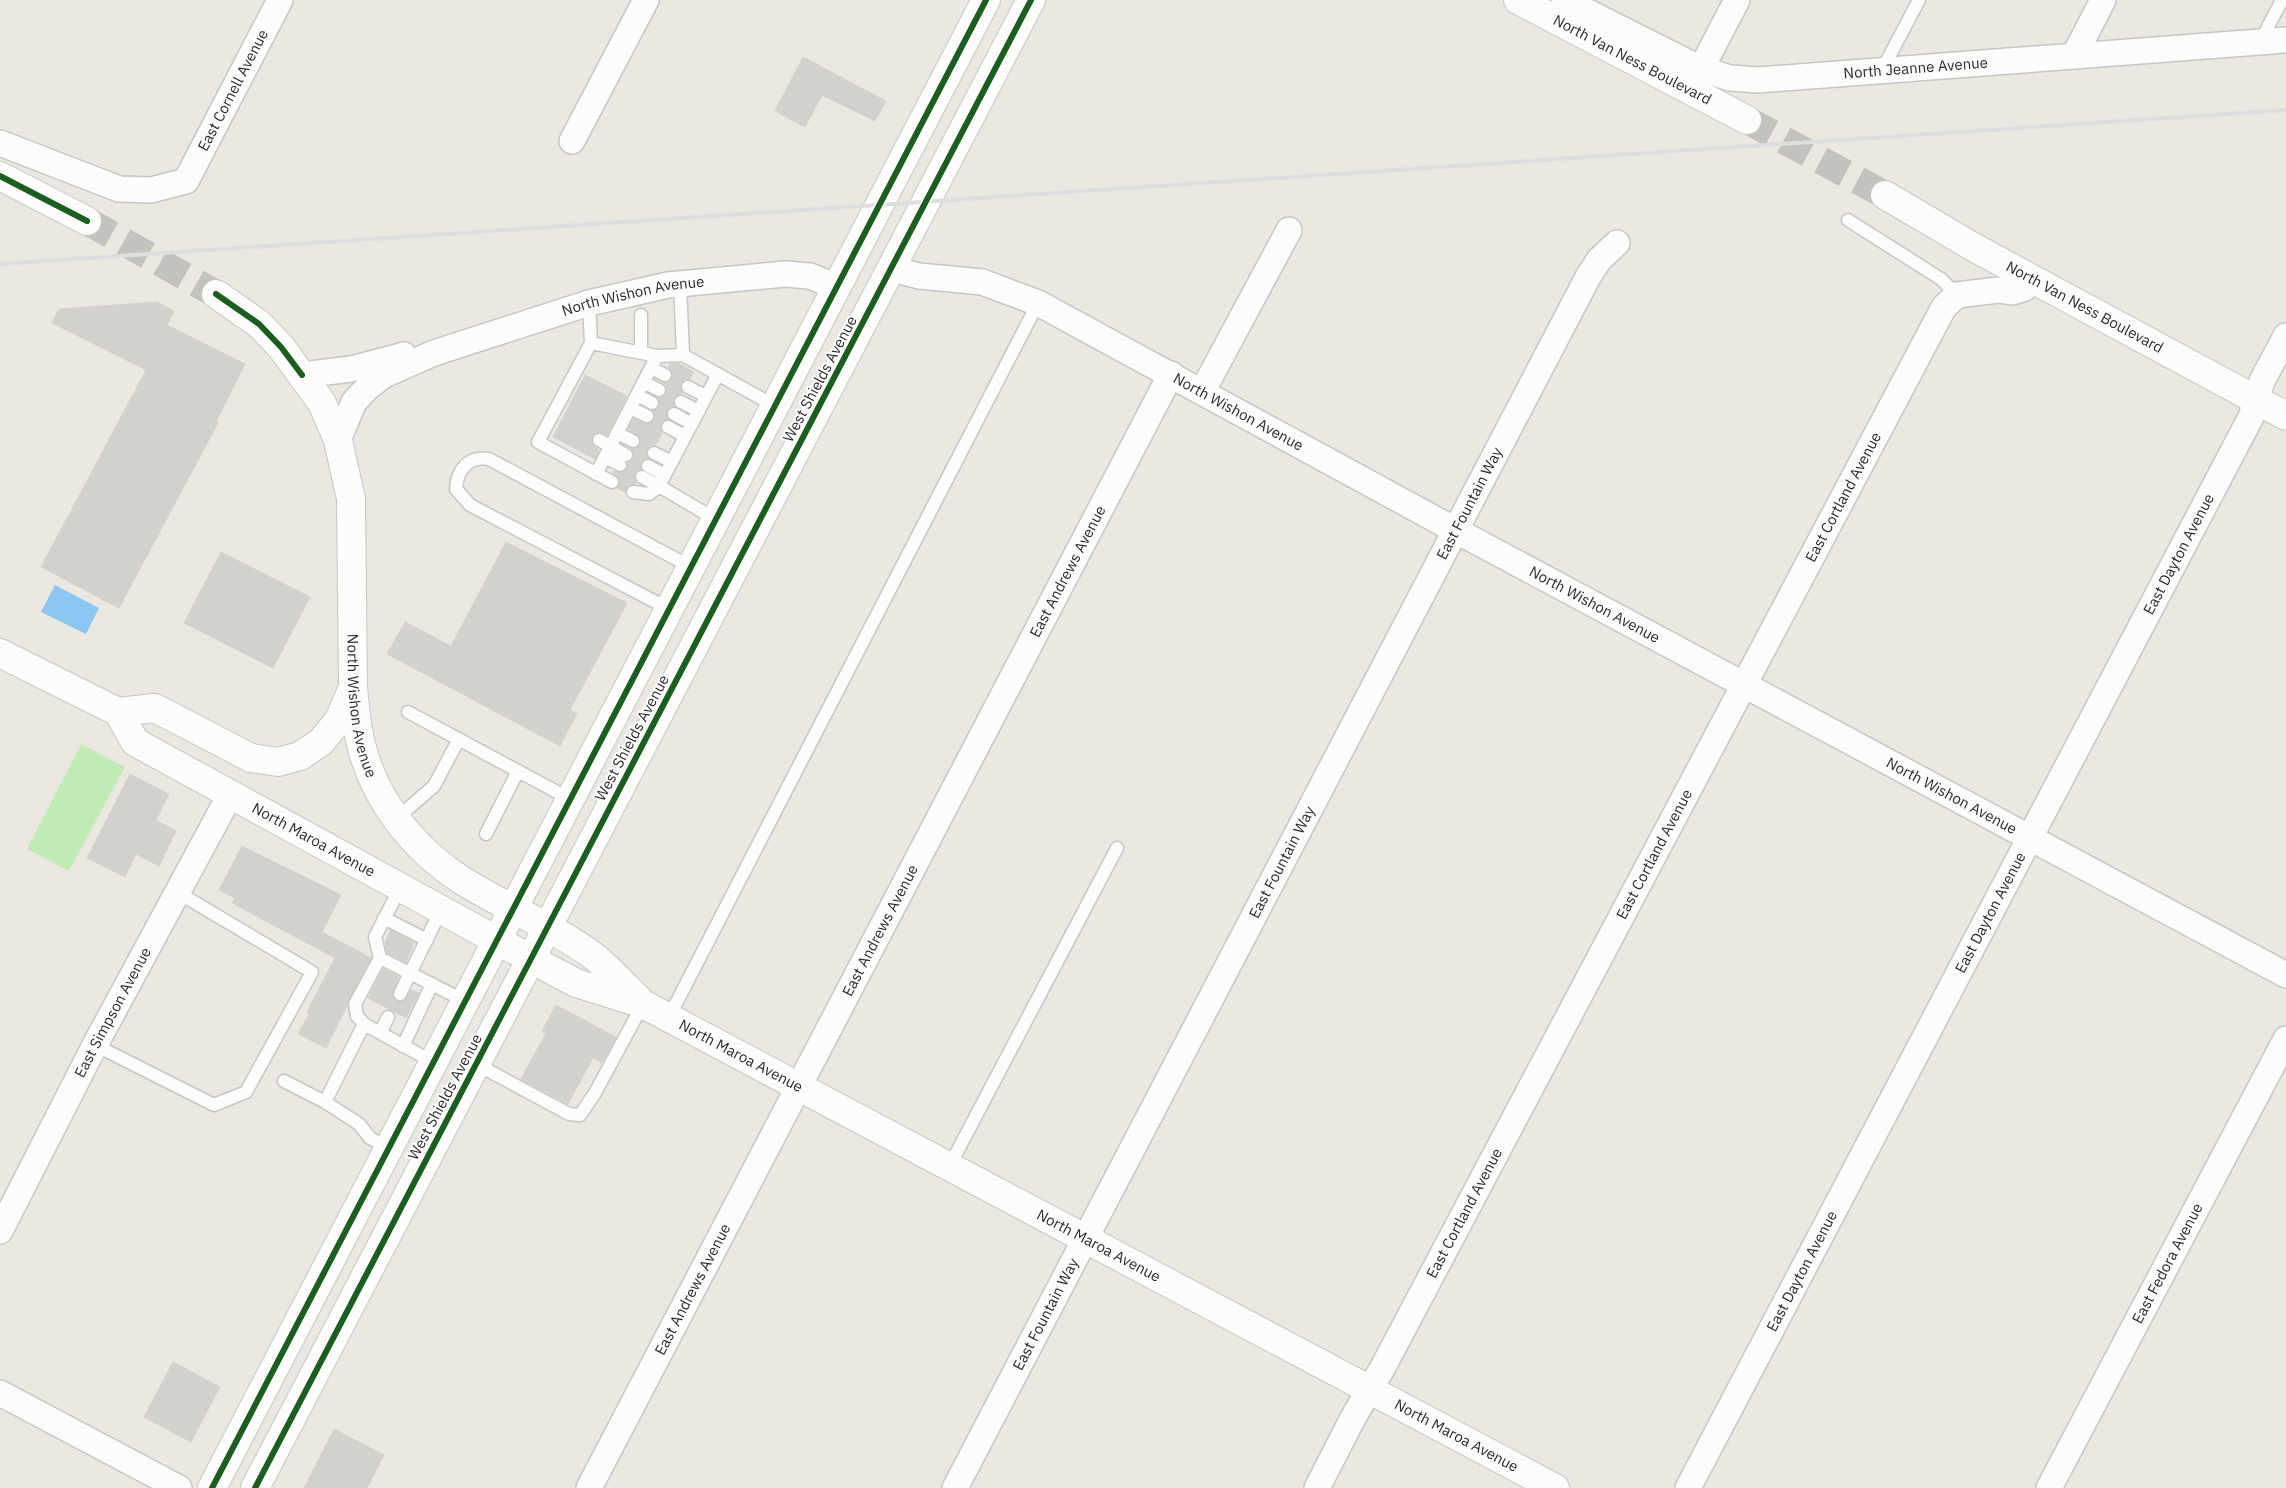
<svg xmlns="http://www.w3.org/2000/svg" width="2286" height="1488" viewBox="0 0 2286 1488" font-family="'IBM Plex Sans',sans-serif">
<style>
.green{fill:#c2eab6}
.water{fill:#8cc7f3}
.building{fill:#d3d1cb;stroke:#d5d3cc}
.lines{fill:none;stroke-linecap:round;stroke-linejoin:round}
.secondary-tunnel{stroke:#c4c2bc;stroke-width:28;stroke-dasharray:28 14;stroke-linecap:butt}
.lane-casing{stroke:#c7c6c6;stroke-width:15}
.street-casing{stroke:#c7c6c6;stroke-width:28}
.secondary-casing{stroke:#c7c6c6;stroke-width:30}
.lane{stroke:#fcfcfa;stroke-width:12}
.street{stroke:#fcfcfa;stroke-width:25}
.secondary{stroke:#fcfcfa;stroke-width:28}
.rail{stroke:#dededf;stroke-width:4}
.cycleway-casing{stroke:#fff;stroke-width:9}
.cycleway{stroke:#1b5e20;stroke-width:6}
.labels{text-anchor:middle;stroke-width:4;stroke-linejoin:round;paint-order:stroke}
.street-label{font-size:15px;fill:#2b2b2b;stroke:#fff}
</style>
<rect width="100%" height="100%" fill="#eae8e0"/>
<path class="green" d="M 81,744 L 125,767 L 69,871 L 27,849 Z"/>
<path class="water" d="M 55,585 L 99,608 L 86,634 L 41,612 Z"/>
<path class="building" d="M 803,57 L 886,101 L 875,121 L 822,95 L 805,127 L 775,111 Z
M 157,302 L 174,311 L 167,325 L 245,364 L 216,422 L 218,423 L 119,608 L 41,567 L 146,370 L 52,323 L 59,309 Z
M 678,363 L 694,372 L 690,379 L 684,380 L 681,383 L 680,388 L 683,393 L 676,396 L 674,399 L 674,406 L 667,411 L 668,419 L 663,420 L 660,427 L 662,433 L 656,445 L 650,446 L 647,449 L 648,458 L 641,462 L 641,469 L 635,474 L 636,484 L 629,485 L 625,492 L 617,488 L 620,482 L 619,478 L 613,473 L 614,471 L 621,473 L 627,469 L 628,463 L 633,459 L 634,455 L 631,449 L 638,447 L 641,441 L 639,436 L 628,429 L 634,419 L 647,424 L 654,420 L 653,411 L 659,407 L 660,403 L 658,398 L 663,397 L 666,393 L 666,386 L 662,382 L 669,382 L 672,378 L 672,371 L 668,367 L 670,364 Z
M 585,375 L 627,396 L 607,435 L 598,432 L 592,437 L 592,444 L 599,450 L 595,459 L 553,437 Z
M 506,542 L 627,603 L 570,710 L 577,713 L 560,746 L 387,654 L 405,622 L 451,646 Z
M 221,552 L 310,597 L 273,668 L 184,623 Z
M 130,774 L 169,794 L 156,820 L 176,831 L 159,866 L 136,854 L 125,877 L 87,858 Z
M 242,846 L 341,895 L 322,932 L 371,958 L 326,1048 L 298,1034 L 309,1014 L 307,1012 L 335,958 L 232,903 L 235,898 L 219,890 Z
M 391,930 L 414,943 L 406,962 L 387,952 L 385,942 Z
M 383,969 L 399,977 L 392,994 L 396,1001 L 405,1000 L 411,990 L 419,993 L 406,1018 L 368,998 Z
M 556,1005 L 616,1037 L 602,1063 L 593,1058 L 568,1104 L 521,1079 L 546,1033 L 542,1031 Z
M 173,1362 L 220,1387 L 191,1442 L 144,1417 Z
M 334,1429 L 384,1455 L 367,1488 L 304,1488 Z"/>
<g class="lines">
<path class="secondary-tunnel" d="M 1747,120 L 1885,195
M 87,221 L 216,294"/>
<g class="lane-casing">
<path id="lane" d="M 2260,42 L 2282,0
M 1882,70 L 1919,0
M 1848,220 L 1941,279 L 1957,295
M 680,284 L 683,355 L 775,406
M 589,303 L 591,343 L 657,356 L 683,355
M 591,343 L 538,442 L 612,482
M 641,353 L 641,315
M 651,368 L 665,375
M 643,382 L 659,390
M 688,387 L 706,396
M 637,395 L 652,403
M 681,402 L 699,411
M 630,408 L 647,416
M 674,414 L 692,424
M 668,427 L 685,436
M 617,433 L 633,441
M 599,440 L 626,455
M 654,453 L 672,462
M 605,457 L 620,465
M 648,466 L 665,475
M 596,474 L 657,356
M 633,492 L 649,494 L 659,486 L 642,477
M 715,519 L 659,486 L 718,374
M 669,609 L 470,505 L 456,489 C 457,470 468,456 489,459 L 691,567
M 408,712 L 570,799
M 396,819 L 434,786 L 459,739
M 486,834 L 518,771
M 384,918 L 427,940
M 380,958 L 375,937 L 400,888
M 400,994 L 441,910
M 669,1017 L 1038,303
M 380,1033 L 388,1017
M 95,1045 L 214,1105 L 246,1092 L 312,972 L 177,892
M 403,1046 L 432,984
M 433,1062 L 364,1024 L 357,1016 L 355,1004 L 380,958 L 465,1001
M 476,1064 L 569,1114 L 580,1115 L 595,1093 L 643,1004
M 284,1081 L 325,1102 L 359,1124 L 370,1138 L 389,1148
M 325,1102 L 364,1024
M 949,1167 L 1117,848"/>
</g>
<g class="street-casing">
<g id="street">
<path id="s1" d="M 1564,0 L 1701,69 L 1730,78 L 1758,80 L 2286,40"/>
<path d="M 2074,56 L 2103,0"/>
<path d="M 1701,69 L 1737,0"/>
<path d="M 572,141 L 646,0"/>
<path id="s2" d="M 0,143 L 119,189 L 151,190 L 186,181 L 280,0"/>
<path id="s3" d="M 892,269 L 919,276 L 982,282 L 1038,303 L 1455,530 L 2286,975"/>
<path d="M 302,375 L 351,369 L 404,355"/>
<path d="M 1202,392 L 1289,230"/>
<path id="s4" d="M 338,440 L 354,402 L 368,387 L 384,375 L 434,353 L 589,303 L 668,285 L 785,274 L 810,276 L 836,287"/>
<path id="s5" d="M 0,1231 L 95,1045 L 230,795"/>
<path d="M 0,1393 L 179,1488"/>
<path id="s6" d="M 589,1488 L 1171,374"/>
<path id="s7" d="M 955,1488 L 1588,277 L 1599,260 L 1617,243"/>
<path id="s8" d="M 1317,1488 L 1354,1416 L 1383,1367 L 1944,307 L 1957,295 L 1998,290 L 2012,292 L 2025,288 L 2033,279"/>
<path id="s9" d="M 1688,1488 L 2251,417 L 2262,381 L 2286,336"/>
<path id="s10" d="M 2049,1488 L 2286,1039"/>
</g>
</g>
<g class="secondary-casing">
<g id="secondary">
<path id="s11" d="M 1518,0 L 1747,120"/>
<path d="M 0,176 L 87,221"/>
<path id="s12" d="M 1885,195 L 1975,248 L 2286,416"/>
<path id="s13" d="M 216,294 L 259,324 L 281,347 L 322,403 L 338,440 L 351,499 L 353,687 C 355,705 356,723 360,740 C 373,799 413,849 463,881 C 505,907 552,926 592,955 C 609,968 624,985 639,1000"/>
<path id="s14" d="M 0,653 L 118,712 L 135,742 L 531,959 L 576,983 L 643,1004 L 1555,1488"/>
<path d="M 118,712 L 155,708 L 251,758 L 278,762 L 300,756 L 321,742 L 339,720 L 353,687"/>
<path d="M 212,1488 L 986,0"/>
<path d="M 255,1488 L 1031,0"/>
</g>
</g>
<use href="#lane" class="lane"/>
<use href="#street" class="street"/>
<use href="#secondary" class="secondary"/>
<path class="rail" d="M 0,264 L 2286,110"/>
<g class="cycleway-casing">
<path id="cycleway" d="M 0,176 L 87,221
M 216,294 L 259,324 L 281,347 L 302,375
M 212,1488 L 986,0
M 255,1488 L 1031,0"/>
</g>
<use href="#cycleway" class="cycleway"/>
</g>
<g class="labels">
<g class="street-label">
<text dy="5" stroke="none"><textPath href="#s11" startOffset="129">North Van Ness Boulevard</textPath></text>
<text dy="5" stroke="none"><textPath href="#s1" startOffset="370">North Jeanne Avenue</textPath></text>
<text dy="5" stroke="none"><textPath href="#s2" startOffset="298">East Cornell Avenue</textPath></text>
<text dy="5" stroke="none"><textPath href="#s4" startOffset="344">North Wishon Avenue</textPath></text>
<text dy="5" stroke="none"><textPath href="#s12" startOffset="229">North Van Ness Boulevard</textPath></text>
<text transform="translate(820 379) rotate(-62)" y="5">West Shields Avenue</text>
<text dy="5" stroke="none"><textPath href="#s3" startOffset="379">North Wishon Avenue</textPath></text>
<text dy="5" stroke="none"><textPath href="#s8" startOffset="1122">East Cortland Avenue</textPath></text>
<text dy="5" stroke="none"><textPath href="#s7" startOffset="1111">East Fountain Way</textPath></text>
<text dy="5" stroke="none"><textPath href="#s9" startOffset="1055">East Dayton Avenue</textPath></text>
<text dy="5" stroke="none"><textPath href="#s6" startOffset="1034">East Andrews Avenue</textPath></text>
<text dy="5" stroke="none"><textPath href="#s3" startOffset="784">North Wishon Avenue</textPath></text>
<text dy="5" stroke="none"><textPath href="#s13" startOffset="462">North Wishon Avenue</textPath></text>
<text transform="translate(632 738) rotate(-62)" y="5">West Shields Avenue</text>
<text dy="5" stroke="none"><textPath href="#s3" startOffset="1189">North Wishon Avenue</textPath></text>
<text dy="5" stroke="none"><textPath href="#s14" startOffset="370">North Maroa Avenue</textPath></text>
<text dy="5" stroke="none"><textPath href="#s8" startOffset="718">East Cortland Avenue</textPath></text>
<text dy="5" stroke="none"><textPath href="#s7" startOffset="706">East Fountain Way</textPath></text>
<text dy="5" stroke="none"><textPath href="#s9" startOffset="650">East Dayton Avenue</textPath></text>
<text dy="5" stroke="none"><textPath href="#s6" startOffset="629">East Andrews Avenue</textPath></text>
<text dy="5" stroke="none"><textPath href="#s5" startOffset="246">East Simpson Avenue</textPath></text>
<text dy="5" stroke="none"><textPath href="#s14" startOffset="850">North Maroa Avenue</textPath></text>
<text transform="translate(445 1097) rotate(-62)" y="5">West Shields Avenue</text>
<text dy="5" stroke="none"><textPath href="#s8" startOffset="312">East Cortland Avenue</textPath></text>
<text dy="5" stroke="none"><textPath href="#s14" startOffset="1255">North Maroa Avenue</textPath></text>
<text dy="5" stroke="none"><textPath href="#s10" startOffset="254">East Fedora Avenue</textPath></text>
<text dy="5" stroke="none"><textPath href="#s9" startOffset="245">East Dayton Avenue</textPath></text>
<text dy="5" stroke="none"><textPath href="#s6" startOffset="224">East Andrews Avenue</textPath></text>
<text dy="5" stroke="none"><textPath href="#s7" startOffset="196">East Fountain Way</textPath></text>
<text dy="5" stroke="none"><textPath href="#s14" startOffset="1660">North Maroa Avenue</textPath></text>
</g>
</g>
</svg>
